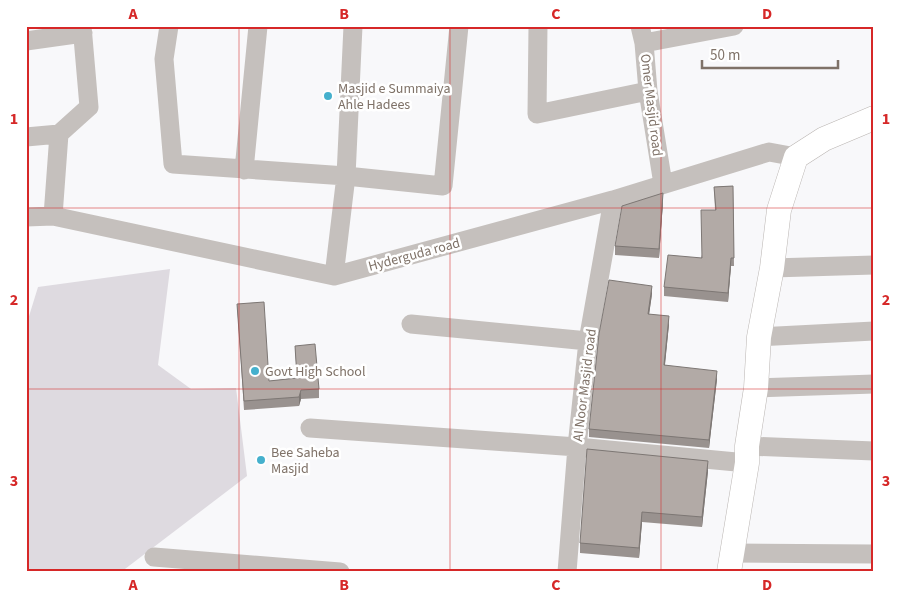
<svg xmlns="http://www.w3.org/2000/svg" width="900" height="598" viewBox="0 0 900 598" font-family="'Source Sans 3',sans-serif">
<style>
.green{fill:#dedae0}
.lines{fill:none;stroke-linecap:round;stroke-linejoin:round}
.major-casing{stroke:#bab5b2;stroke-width:25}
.minor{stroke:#c5c0bd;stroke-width:19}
.major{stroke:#fff;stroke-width:24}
.wall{fill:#99928f}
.shaded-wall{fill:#7d7774}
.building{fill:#b2aaa6;stroke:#7d7774}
.grid{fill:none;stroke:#d62828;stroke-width:1;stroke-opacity:0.55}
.poi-dot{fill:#45b0cd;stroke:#fff;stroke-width:2}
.labels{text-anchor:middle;stroke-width:5;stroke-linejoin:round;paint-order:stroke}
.poi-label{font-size:14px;fill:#7f7268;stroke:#fff;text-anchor:start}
.street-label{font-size:14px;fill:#7f7268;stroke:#fff}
.neatline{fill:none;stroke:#d62828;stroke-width:2}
.grid-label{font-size:16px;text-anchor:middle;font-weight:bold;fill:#d62828}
</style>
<rect width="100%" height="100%" fill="#f8f8fa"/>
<path class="green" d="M 170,269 L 158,365 L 191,389 L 236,388 L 247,476 L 121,572 L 26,572 L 26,326 L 38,287 Z"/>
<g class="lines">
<g class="major-casing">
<path id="major" d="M 729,572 L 747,463 L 747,446 L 756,388 L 759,337 L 772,268 L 779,210 L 796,157 L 824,139 L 874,118"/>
</g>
<path class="minor" d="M 169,26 L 164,59 L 173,164 L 346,176 L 443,186 L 459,26
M 538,26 L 537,114 L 648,91
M 640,26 L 644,43 L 648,91 L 663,184
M 26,41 L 83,33
M 644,43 L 734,26
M 26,137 L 59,134
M 244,170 L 258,26
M 53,216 L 59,134 L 89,107 L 82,26
M 26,217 L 53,216 L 334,276 L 613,200 L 769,152 L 796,157
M 772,268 L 874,265
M 334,276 L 346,176 L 353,26
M 411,324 L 588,341
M 759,337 L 874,331
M 756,388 L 874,384
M 310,428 L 577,447 L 747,463
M 747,446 L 874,451
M 731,553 L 874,554
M 154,557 L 340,572
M 567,572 L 577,447 L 588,341 L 613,200"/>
<use href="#major" class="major"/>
</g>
<path class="wall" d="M 733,186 L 734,266 L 731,266 L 728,302 L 664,296 L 664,287 L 701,258 L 715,210 L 714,187 Z
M 663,202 L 659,258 L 615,255 L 615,246 Z
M 652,294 L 649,314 L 669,324 L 665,365 L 717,379 L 709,448 L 589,437 L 589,429 Z
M 237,304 L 269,381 L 297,378 L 295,346 L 319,389 L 319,398 L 301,399 L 299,406 L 244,410 Z
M 708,471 L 702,527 L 642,522 L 639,558 L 580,553 L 580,543 Z"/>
<path class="shaded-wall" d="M 663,193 L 663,202 L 659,258 L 659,249 Z
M 731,258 L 731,266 L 728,302 L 728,293 Z
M 652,286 L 652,294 L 648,322 L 648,314 Z
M 669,316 L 669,324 L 664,373 L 664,365 Z
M 717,371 L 717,379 L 709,448 L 709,440 Z
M 301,390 L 301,399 L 299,406 L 299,397 Z
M 708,461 L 708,471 L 702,527 L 702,517 Z
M 642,512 L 642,522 L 639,558 L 639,548 Z"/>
<path class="building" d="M 733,186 L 734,258 L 731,258 L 728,293 L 664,287 L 668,255 L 702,258 L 701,210 L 716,210 L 714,187 Z
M 663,193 L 659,249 L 615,246 L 622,206 Z
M 609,280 L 652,286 L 648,314 L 669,316 L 664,365 L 717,371 L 709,440 L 589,429 L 599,334 Z
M 264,302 L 269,381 L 297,378 L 295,346 L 315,344 L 319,389 L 301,390 L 299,397 L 244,401 L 237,304 Z
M 587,449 L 708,461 L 702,517 L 642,512 L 639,548 L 580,543 Z"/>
<path class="grid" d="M 239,26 L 239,572M 450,26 L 450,572M 661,26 L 661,572M 26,208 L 874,208M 26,389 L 874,389"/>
<g class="poi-dot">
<circle cx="328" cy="96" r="5"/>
<circle cx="255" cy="371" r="5"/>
<circle cx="261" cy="460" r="5"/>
</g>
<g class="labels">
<g class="poi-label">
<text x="338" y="93">Masjid e Summaiya<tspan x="338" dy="16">Ahle Hadees</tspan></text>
<text x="265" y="376">Govt High School</text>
<text x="271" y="457">Bee Saheba<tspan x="271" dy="16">Masjid</tspan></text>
</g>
<g class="street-label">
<text transform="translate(652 105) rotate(83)" y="5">Omer Masjid road</text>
<text transform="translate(414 254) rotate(-15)" y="5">Hyderguda road</text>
<text transform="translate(584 385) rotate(-83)" y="5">AI Noor Masjid road</text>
</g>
</g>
<rect width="900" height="598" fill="none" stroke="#ffffff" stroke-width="55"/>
<path d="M702 60v8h136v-8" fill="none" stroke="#7f7268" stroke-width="2.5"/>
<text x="710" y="60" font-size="15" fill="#7f7268" stroke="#ffffff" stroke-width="4" paint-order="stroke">50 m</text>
<rect x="28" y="28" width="844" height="542" class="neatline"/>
<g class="grid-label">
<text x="133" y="19">A</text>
<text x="344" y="19">B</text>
<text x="556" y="19">C</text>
<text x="767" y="19">D</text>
<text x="14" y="124">1</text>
<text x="886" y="124">1</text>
<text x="14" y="305">2</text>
<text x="886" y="305">2</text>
<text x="14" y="486">3</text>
<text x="886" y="486">3</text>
<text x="133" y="590">A</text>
<text x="344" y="590">B</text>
<text x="556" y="590">C</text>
<text x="767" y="590">D</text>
</g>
</svg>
